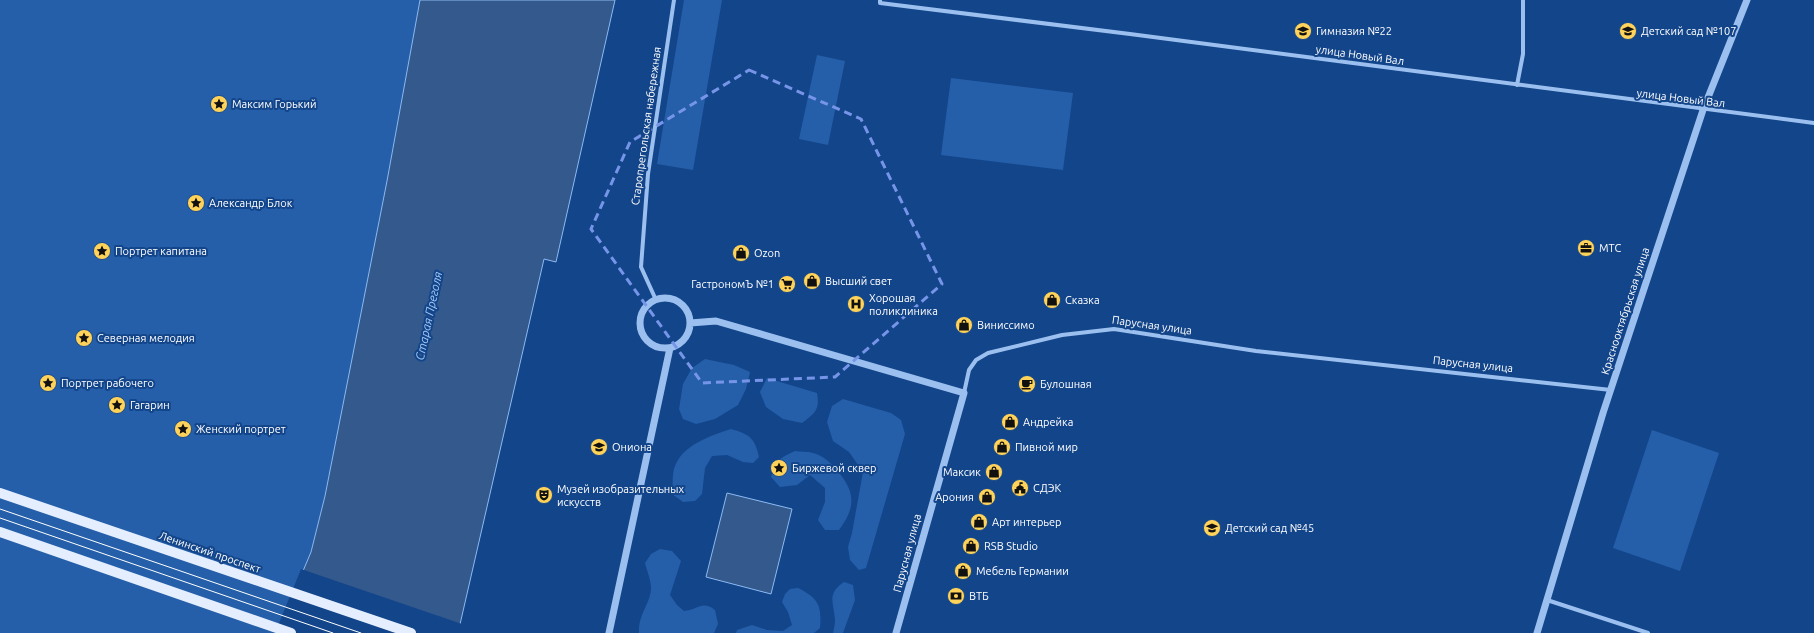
<svg xmlns="http://www.w3.org/2000/svg" width="1814" height="633" viewBox="0 0 1814 633" font-family="Ubuntu,sans-serif">
<style>
.green{fill:#255fa9}
.water{fill:#34598c;stroke:#8cbaf3}
.pier{fill:#13458a}
.lines{fill:none;stroke-linecap:round;stroke-linejoin:round}
.minor{stroke:#9bc0f0;stroke-width:4}
.tertiary{stroke:#9bc0f0;stroke-width:7}
.primary{stroke:#e4eeff;stroke-width:10}
.tram{stroke:#fff;stroke-width:1}
.marked{fill:none;stroke:#7795e8;stroke-width:3;stroke-dasharray:8 5;stroke-linejoin:round}
.labels{text-anchor:middle;stroke-width:4;stroke-linejoin:round;paint-order:stroke}
.poi-label{font-size:11px;fill:#fff;stroke:#13458a;text-anchor:start}
.street-label{font-size:11px;fill:#fff;stroke:#13458a}
.water-label{font-size:12px;font-style:italic;fill:#a6caf7;stroke:#13458a}
</style>
<rect width="100%" height="100%" fill="#13458a"/>
<path class="green" d="M 0,0 L 420,0 L 387,181 L 325,496 L 311,552 L 277,633 L 0,633 Z
M 684,0 L 722,0 L 693,170 L 657,164 Z
M 817,55 L 845,61 L 828,145 L 799,139 Z
M 951,78 L 1073,93 L 1063,170 L 941,155 Z
M 705,359 L 734,365 L 750,372 L 746,389 L 738,405 L 715,419 L 696,424 L 683,419 L 679,409 L 683,384 L 692,368 Z
M 767,378 L 817,393 C 820,410 815,413 802,423 L 783,419 L 766,407 L 760,392 Z
M 843,399 L 891,413 L 901,420 L 905,434 L 866,568 L 859,570 L 850,560 L 848,547 L 852,533 L 863,472 L 849,452 L 833,441 L 827,422 L 832,406 Z
M 731,429 C 749,434 755,438 759,457 L 753,463 L 743,462 L 727,455 L 712,456 L 705,468 L 702,494 L 695,501 L 683,502 L 672,494 C 673,487 672,477 674,469 C 681,445 710,436 731,429 Z
M 1652,430 L 1719,453 L 1680,571 L 1613,548 Z
M 795,451 C 801,452 807,451 813,453 C 822,455 831,463 836,469 C 855,491 857,506 839,530 L 825,530 L 818,520 L 825,502 L 825,488 L 810,475 L 797,485 L 780,487 L 771,477 C 776,461 779,458 795,451 Z
M 660,549 L 672,551 L 681,561 L 670,595 L 677,605 L 684,611 C 698,610 702,600 715,610 L 718,624 L 714,633 L 639,633 C 638,614 651,603 651,588 C 651,580 647,571 645,563 L 651,554 Z
M 844,582 L 853,585 L 855,600 L 843,633 L 833,633 C 834,629 835,624 835,620 C 834,603 826,594 844,582 Z
M 798,588 C 818,598 822,605 820,628 L 814,633 L 736,633 L 737,630 L 752,625 L 767,630 L 783,631 L 792,625 L 788,612 L 782,602 L 785,594 L 790,589 Z"/>
<path class="water" d="M 420,0 L 615,0 L 556,262 L 544,259 L 458,633 L 277,633 L 311,552 L 325,496 L 387,181 Z
M 727,493 L 792,509 L 771,594 L 706,577 Z"/>
<path class="pier" d="M 301,569 L 462,624 L 460,633 L 275,633 Z"/>
<g class="lines">
<path class="minor" d="M 880,0 L 880,3 L 1130,34 L 1814,123
M 1517,85 L 1523,54 L 1523,0
M 656,300 L 641,267 L 648,174 L 674,0
M 964,393 L 969,370 L 976,360 L 988,353 L 1062,335 L 1114,329 L 1256,351 L 1611,390
M 1547,600 L 1648,633"/>
<path class="tertiary" d="M640 323a25 25 0 1 1 50 0a25 25 0 1 1-50 0Z
M 690,323 L 716,321 L 964,393 L 896,633
M 609,633 L 670,348
M 1537,633 L 1603,413 L 1703,110 L 1747,0"/>
<path class="primary" d="M 0,493 L 411,633
M 0,532 L 291,633"/>
<path class="tram" d="M 0,509 L 361,633
M 0,518 L 333,633"/>
</g>
<path class="marked" d="M 749,70 L 861,119 L 942,284 L 835,377 L 702,383 L 591,229 L 630,142 Z"/>
<defs>
<g id="school-disc" transform="scale(0.9)"><circle r="9.5" fill="#ffd25a" stroke="#13458a"/><path d="M0-5L7-2L0 1L-7-2ZM-4 1L0 2.5L4 1V4Q0 6-4 4Z" fill="#111"/></g>
<g id="sight-disc" transform="scale(0.9)"><circle r="9.5" fill="#ffd25a" stroke="#13458a"/><path d="M0-6L1.8-2.2L6-1.7L2.9 1.2L3.7 5.4L0 3.3L-3.7 5.4L-2.9 1.2L-6-1.7L-1.8-2.2Z" fill="#111"/></g>
<g id="office-disc" transform="scale(0.9)"><circle r="9.5" fill="#ffd25a" stroke="#13458a"/><path d="M-6-3h4V-5.5h4V-3h4V5H-6ZM-1-4.5V-3h2v-1.5ZM-6 0V1H6V0Z" fill="#111"/></g>
<g id="shop-disc" transform="scale(0.9)"><circle r="9.5" fill="#ffd25a" stroke="#13458a"/><path d="M-5-2.5h2.3a2.7 3.5 0 0 1 5.4 0H5L5.5 6h-11ZM-1.5-2.5h3a1.5 2.3 0 0 0-3 0Z" fill="#111"/></g>
<g id="supermarket-disc" transform="scale(0.9)"><circle r="9.5" fill="#ffd25a" stroke="#13458a"/><path d="M-6-5.5h2.5l.6 2H6L4.5 2H-2.5L-4.4-4H-6ZM-1.5 3.2a1.3 1.3 0 1 0 .1 0ZM3 3.2a1.3 1.3 0 1 0 .1 0Z" fill="#111"/></g>
<g id="hospital-disc" transform="scale(0.9)"><circle r="9.5" fill="#ffd25a" stroke="#13458a"/><path d="M-5-5h3v3.5h4V-5h3V5h-3V1.5h-4V5h-3Z" fill="#111"/></g>
<g id="cafe-disc" transform="scale(0.9)"><circle r="9.5" fill="#ffd25a" stroke="#13458a"/><path d="M-5.5-4.5H6V0H3Q3 3.5 0 3.5H-2.5Q-5.5 3.5-5.5 0ZM3-3.2v2h1.7v-2ZM-6 4.5H4V6H-6Z" fill="#111"/></g>
<g id="civic-disc" transform="scale(0.9)"><circle r="9.5" fill="#ffd25a" stroke="#13458a"/><path d="M-.6-6.5H3V-4.5H.6V-3L4-1V1h2V6H-6V1h2V-1L-.6-3ZM-1.2 2.5V6h2.4V2.5Z" fill="#111"/></g>
<g id="theatre-disc" transform="scale(0.9)"><circle r="9.5" fill="#ffd25a" stroke="#13458a"/><path d="M-5-5.5Q0-4 5-5.5V0Q5 5 0 6Q-5 5-5 0ZM-3.3-2.5H-1v1.5H-3.3ZM1-2.5H3.3v1.5H1ZM-2.8 1Q0 5.5 2.8 1Z" fill="#111"/></g>
<g id="bank-disc" transform="scale(0.9)"><circle r="9.5" fill="#ffd25a" stroke="#13458a"/><path d="M-6-4H6V4H-6ZM0-2.3a2.3 2.3 0 1 0 0 4.6a2.3 2.3 0 1 0 0-4.6Z" fill="#111"/></g>
</defs>
<g fill-rule="evenodd">
<use href="#school-disc" x="1303" y="31"/>
<use href="#school-disc" x="1628" y="31"/>
<use href="#sight-disc" x="219" y="104"/>
<use href="#sight-disc" x="196" y="203"/>
<use href="#office-disc" x="1586" y="248"/>
<use href="#sight-disc" x="102" y="251"/>
<use href="#shop-disc" x="741" y="253"/>
<use href="#shop-disc" x="812" y="281"/>
<use href="#supermarket-disc" x="787" y="284"/>
<use href="#shop-disc" x="1052" y="300"/>
<use href="#hospital-disc" x="856" y="304"/>
<use href="#shop-disc" x="964" y="325"/>
<use href="#sight-disc" x="84" y="338"/>
<use href="#sight-disc" x="48" y="383"/>
<use href="#cafe-disc" x="1027" y="384"/>
<use href="#sight-disc" x="117" y="405"/>
<use href="#shop-disc" x="1010" y="422"/>
<use href="#sight-disc" x="183" y="429"/>
<use href="#school-disc" x="599" y="447"/>
<use href="#shop-disc" x="1002" y="447"/>
<use href="#sight-disc" x="779" y="468"/>
<use href="#shop-disc" x="994" y="472"/>
<use href="#civic-disc" x="1020" y="488"/>
<use href="#theatre-disc" x="544" y="495"/>
<use href="#shop-disc" x="987" y="497"/>
<use href="#shop-disc" x="979" y="522"/>
<use href="#school-disc" x="1212" y="528"/>
<use href="#shop-disc" x="971" y="546"/>
<use href="#shop-disc" x="963" y="571"/>
<use href="#bank-disc" x="956" y="596"/>
</g>
<g class="labels">
<g class="poi-label">
<text x="1316" y="35">Гимназия №22</text>
<text x="1641" y="35">Детский сад №107</text>
<text x="232" y="108">Максим Горький</text>
<text x="209" y="207">Александр Блок</text>
<text x="1599" y="252">МТС</text>
<text x="115" y="255">Портрет капитана</text>
<text x="754" y="257">Ozon</text>
<text x="825" y="285">Высший свет</text>
<text x="774" y="288" text-anchor="end">ГастрономЪ №1</text>
<text x="869" y="302">Хорошая<tspan x="869" dy="13">поликлиника</tspan></text>
<text x="1065" y="304">Сказка</text>
<text x="977" y="329">Виниссимо</text>
<text x="97" y="342">Северная мелодия</text>
<text x="61" y="387">Портрет рабочего</text>
<text x="1040" y="388">Булошная</text>
<text x="130" y="409">Гагарин</text>
<text x="1023" y="426">Андрейка</text>
<text x="196" y="433">Женский портрет</text>
<text x="612" y="451">Ониона</text>
<text x="1015" y="451">Пивной мир</text>
<text x="792" y="472">Биржевой сквер</text>
<text x="981" y="476" text-anchor="end">Максик</text>
<text x="1033" y="492">СДЭК</text>
<text x="557" y="493">Музей изобразительных<tspan x="557" dy="13">искусств</tspan></text>
<text x="974" y="501" text-anchor="end">Арония</text>
<text x="992" y="526">Арт интерьер</text>
<text x="1225" y="532">Детский сад №45</text>
<text x="984" y="550">RSB Studio</text>
<text x="976" y="575">Мебель Германии</text>
<text x="969" y="600">ВТБ</text>
</g>
<g class="street-label">
<text transform="translate(1360 55) rotate(8)" y="4">улица Новый Вал</text>
<text transform="translate(1681 98) rotate(7)" y="4">улица Новый Вал</text>
<text transform="translate(646 126) rotate(-82)" y="4">Старопрегольская набережная</text>
<text transform="translate(1625 311) rotate(-72)" y="4">Краснооктябрьская улица</text>
<text transform="translate(1152 325) rotate(8)" y="4">Парусная улица</text>
<text transform="translate(1473 364) rotate(6)" y="4">Парусная улица</text>
<text transform="translate(210 552) rotate(19)" y="4">Ленинский проспект</text>
<text transform="translate(907 553) rotate(-75)" y="4">Парусная улица</text>
</g>
<g class="water-label">
<text transform="translate(429 316) rotate(-78)" y="4">Старая Преголя</text>
</g>
</g>
</svg>
